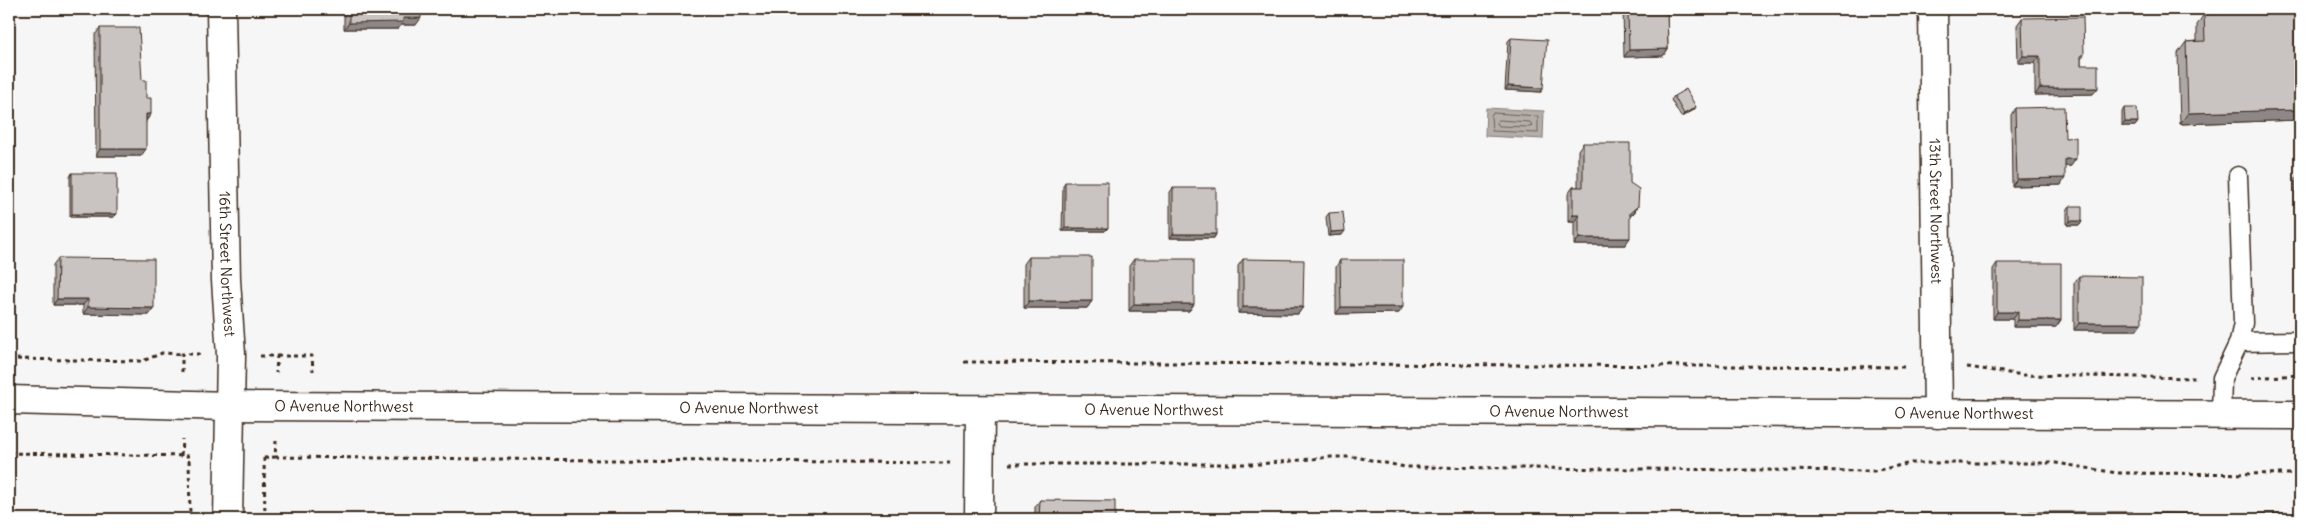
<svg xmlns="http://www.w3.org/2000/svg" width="2309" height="528" viewBox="0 0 2309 528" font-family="Delius,sans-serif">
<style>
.water{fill:#b4aeaa;stroke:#847972}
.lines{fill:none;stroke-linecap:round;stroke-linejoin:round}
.shore{stroke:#6b5f56;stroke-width:1}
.lane-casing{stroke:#3b2a1e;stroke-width:21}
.street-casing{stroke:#3b2a1e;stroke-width:31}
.secondary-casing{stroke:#3b2a1e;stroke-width:31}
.path{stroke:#3b2a1e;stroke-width:3;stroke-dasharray:4 4;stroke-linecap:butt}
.lane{stroke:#fff;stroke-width:18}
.street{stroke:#fff;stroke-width:28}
.secondary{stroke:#fff;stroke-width:28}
.wall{fill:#ada8a6;stroke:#3b2a1e}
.shaded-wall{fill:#8d8887;stroke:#3b2a1e}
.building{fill:#c9c3c1;stroke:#3b2a1e}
.labels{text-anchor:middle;stroke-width:5;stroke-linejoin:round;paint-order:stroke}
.street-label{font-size:15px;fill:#3b2a1e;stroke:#fff}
</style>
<rect width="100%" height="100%" fill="#f7f6f6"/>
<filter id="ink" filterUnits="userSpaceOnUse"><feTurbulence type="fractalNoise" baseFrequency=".02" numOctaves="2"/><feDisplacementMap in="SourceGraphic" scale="10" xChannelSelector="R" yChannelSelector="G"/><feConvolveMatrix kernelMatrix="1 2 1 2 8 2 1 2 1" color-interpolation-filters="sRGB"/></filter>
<g filter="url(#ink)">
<path class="water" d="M 1486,108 L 1544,111 L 1543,139 L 1485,136 Z"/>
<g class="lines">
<path class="shore" d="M 1493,113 L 1538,116 L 1538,133 L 1492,131 L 1491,116 Z
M 1499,120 L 1530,122 L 1532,125 L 1530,127 L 1499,126 L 1497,123 Z"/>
<g class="lane-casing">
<path id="lane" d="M 2239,342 L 2300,341
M 2221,415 L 2222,378 L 2239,342 L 2243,323 L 2238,176"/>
</g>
<g class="street-casing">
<g id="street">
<path id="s1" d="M 221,9 L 226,280 L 231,355 L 228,519"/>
<path id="s2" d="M 1933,9 L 1938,414"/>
<path d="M 979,519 L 980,410"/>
</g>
</g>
<g class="secondary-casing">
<g id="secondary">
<path id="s3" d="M 9,400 L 229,406 L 2300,415"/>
</g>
</g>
<path class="path" d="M 260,356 L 277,356 L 276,373
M 277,356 L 312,356 L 313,371
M 9,359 L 143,361 L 162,353 L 182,354
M 964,362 L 1908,367
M 1967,367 L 2023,375 L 2197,378
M 182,372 L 182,354 L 202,354
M 2251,378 L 2300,375
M 9,453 L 189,456 L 190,519
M 181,456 L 182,439
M 275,457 L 950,463
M 264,458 L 265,519
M 264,458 L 275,457 L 276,441
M 1009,464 L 1260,464 L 1331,457 L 1356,457 L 1405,467 L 1874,471 L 1911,463 L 2056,463 L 2117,473 L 2300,474"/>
<use href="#lane" class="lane"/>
<use href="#street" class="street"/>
<use href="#secondary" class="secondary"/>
</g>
<path class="wall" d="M 344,9 L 421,9 L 416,25 L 401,25 L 398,29 L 344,29 Z
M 1623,9 L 1667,9 L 1668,49 L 1663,56 L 1624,57 Z
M 2300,12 L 2300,120 L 2180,124 L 2178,53 L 2186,42 L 2197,41 L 2197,25 L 2204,14 Z
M 2022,18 L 2084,55 L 2081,59 L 2081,65 L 2098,88 L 2093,94 L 2035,95 L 2035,63 L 2018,63 L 2017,25 Z
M 100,28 L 142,80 L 146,98 L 151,114 L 146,121 L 141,156 L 96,156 L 95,35 Z
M 1511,38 L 1543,88 L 1541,92 L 1505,90 L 1508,41 Z
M 1674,96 L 1694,110 L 1681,117 L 1671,100 Z
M 2015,108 L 2065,138 L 2071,166 L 2065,166 L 2061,185 L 2012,186 L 2011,115 Z
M 2124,108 L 2138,122 L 2135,126 L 2122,126 L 2122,112 Z
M 1583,143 L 1630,183 L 1638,206 L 1634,213 L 1630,216 L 1625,245 L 1574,245 L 1574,222 L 1568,222 L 1568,194 L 1573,187 L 1578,187 L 1578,150 Z
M 2300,171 L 2300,240 L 2297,240 L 2295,179 Z
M 72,173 L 114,217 L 70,217 L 70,177 Z
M 1065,182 L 1108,228 L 1105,231 L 1062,231 L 1063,186 Z
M 1173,188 L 1216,234 L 1214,238 L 1170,238 L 1170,192 Z
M 2070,206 L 2082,221 L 2080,225 L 2067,225 L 2067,210 Z
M 1329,213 L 1342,235 L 1328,236 L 1326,217 Z
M 1029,257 L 1092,301 L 1087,308 L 1024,308 L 1024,264 Z
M 58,258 L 154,308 L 149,315 L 83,314 L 83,305 L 53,305 L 53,265 Z
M 1134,259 L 1194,304 L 1189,311 L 1129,311 L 1129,266 Z
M 1243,259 L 1303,307 L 1298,314 L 1238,313 L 1238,266 Z
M 1340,260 L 1399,313 L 1336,314 L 1336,267 Z
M 1997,263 L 2056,327 L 2013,327 L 2013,319 L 1993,319 L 1993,269 Z
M 2079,276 L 2137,330 L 2074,330 L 2074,283 Z
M 1040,500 L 1115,519 L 1035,519 L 1035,507 Z
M 2029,512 L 2132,519 L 2024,519 Z
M 1918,513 L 2012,519 L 1914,519 Z
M 2153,513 L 2224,519 L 2149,519 Z"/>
<path class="shaded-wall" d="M 403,18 L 421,18 L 416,25 L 401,25 L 398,29 L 344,29 L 349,23 Z
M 1668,49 L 1663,56 L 1624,57 L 1629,50 Z
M 2023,56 L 2040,56 L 2035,63 L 2018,63 Z
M 1508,86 L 1543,88 L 1541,92 L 1505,90 Z
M 2040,88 L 2098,88 L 2093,94 L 2035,95 Z
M 1696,107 L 1694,110 L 1681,117 L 1684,114 Z
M 2300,110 L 2300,120 L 2180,124 L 2188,113 Z
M 146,114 L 151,114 L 146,121 Z
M 2125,122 L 2138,122 L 2135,126 L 2122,126 Z
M 100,149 L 146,149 L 141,156 L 96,156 Z
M 2065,159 L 2076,159 L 2071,166 L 2060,166 Z
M 2065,178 L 2061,185 L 2012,186 L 2017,179 Z
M 1638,206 L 1634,213 L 1625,220 L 1630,213 Z
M 72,214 L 117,214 L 114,217 L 70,217 Z
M 1573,215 L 1579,215 L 1574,222 L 1568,222 Z
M 2070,221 L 2082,221 L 2080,225 L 2067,225 Z
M 1065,228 L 1108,228 L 1105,231 L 1062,231 Z
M 1345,231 L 1342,235 L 1328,236 L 1331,232 Z
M 1173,234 L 1216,234 L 1214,238 L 1170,238 Z
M 2300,235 L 2300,240 L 2297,240 Z
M 1579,238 L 1630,238 L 1625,245 L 1574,245 Z
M 57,299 L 88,299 L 83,305 L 53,305 Z
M 1029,301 L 1092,301 L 1087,308 L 1024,308 Z
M 1134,304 L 1194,304 L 1189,311 L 1129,311 Z
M 88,307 L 154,308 L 149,315 L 83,314 Z
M 1243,307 L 1303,307 L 1298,314 L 1238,313 Z
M 1341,307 L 1403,307 L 1399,313 L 1336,314 Z
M 1997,312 L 2018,312 L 2013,319 L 1993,319 Z
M 2018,320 L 2061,320 L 2056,327 L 2013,327 Z
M 2079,323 L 2142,323 L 2137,330 L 2074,330 Z"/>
<path class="building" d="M 349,9 L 421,9 L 421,18 L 403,18 L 403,22 L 349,23 Z
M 1628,9 L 1667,9 L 1668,49 L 1629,50 Z
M 2300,12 L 2300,110 L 2188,113 L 2186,42 L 2205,41 L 2204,14 Z
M 2083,17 L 2084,55 L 2081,55 L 2081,65 L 2098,65 L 2098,88 L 2040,88 L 2040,56 L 2023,56 L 2022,18 Z
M 100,28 L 139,28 L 142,80 L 146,80 L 146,98 L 151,98 L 151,114 L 146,114 L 146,149 L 100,149 Z
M 1511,38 L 1547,40 L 1543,88 L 1508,86 Z
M 1686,89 L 1696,107 L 1684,114 L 1674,96 Z
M 2064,107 L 2065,138 L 2076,137 L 2076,159 L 2065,159 L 2065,178 L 2017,179 L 2015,108 Z
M 2124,108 L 2137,108 L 2138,122 L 2125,122 Z
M 1583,143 L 1630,143 L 1630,183 L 1639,189 L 1638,206 L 1630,213 L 1630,238 L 1579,238 L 1579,215 L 1573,215 L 1573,187 L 1583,187 Z
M 72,173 L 117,173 L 117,214 L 72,214 Z
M 1065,182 L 1108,182 L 1108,228 L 1065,228 Z
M 1173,188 L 1216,188 L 1216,234 L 1173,234 Z
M 2070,206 L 2082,206 L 2082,221 L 2070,221 Z
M 1343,212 L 1345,231 L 1331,232 L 1329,213 Z
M 1029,257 L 1092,257 L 1092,301 L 1029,301 Z
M 58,258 L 154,259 L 154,308 L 88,307 L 88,299 L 57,299 Z
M 1134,259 L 1194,259 L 1194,304 L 1134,304 Z
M 1243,259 L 1304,260 L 1303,307 L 1243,307 Z
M 1340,260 L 1403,260 L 1403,307 L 1341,307 Z
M 1997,263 L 2061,263 L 2061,320 L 2018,320 L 2018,312 L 1997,312 Z
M 2079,276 L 2142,277 L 2142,323 L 2079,323 Z
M 1040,500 L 1115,501 L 1115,519 L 1039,519 Z
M 2029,512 L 2132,512 L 2132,519 L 2029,519 Z
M 1918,513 L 2012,513 L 2012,519 L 1918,519 Z
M 2153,513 L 2224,514 L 2224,519 L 2153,519 Z
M 2300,513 L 2300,519 L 2252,519 L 2252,514 Z
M 1334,517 L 1403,517 L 1403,519 L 1334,519 Z
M 654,518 L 704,519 L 653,519 Z"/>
</g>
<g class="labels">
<g class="street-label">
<text dy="5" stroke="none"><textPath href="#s2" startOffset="202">13th Street Northwest</textPath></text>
<text dy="5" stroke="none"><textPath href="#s1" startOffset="255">16th Street Northwest</textPath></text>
<text dy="5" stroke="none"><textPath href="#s3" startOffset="335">O Avenue Northwest</textPath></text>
<text dy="5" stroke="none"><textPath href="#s3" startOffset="740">O Avenue Northwest</textPath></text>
<text dy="5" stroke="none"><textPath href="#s3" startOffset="1145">O Avenue Northwest</textPath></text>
<text dy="5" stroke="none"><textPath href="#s3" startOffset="1550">O Avenue Northwest</textPath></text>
<text dy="5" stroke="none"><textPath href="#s3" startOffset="1955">O Avenue Northwest</textPath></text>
</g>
</g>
<rect width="2309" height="528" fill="none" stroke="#fff" stroke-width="30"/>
<rect x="15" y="15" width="2279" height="498" fill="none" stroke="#3b2a1e" stroke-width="2" filter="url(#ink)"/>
</svg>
